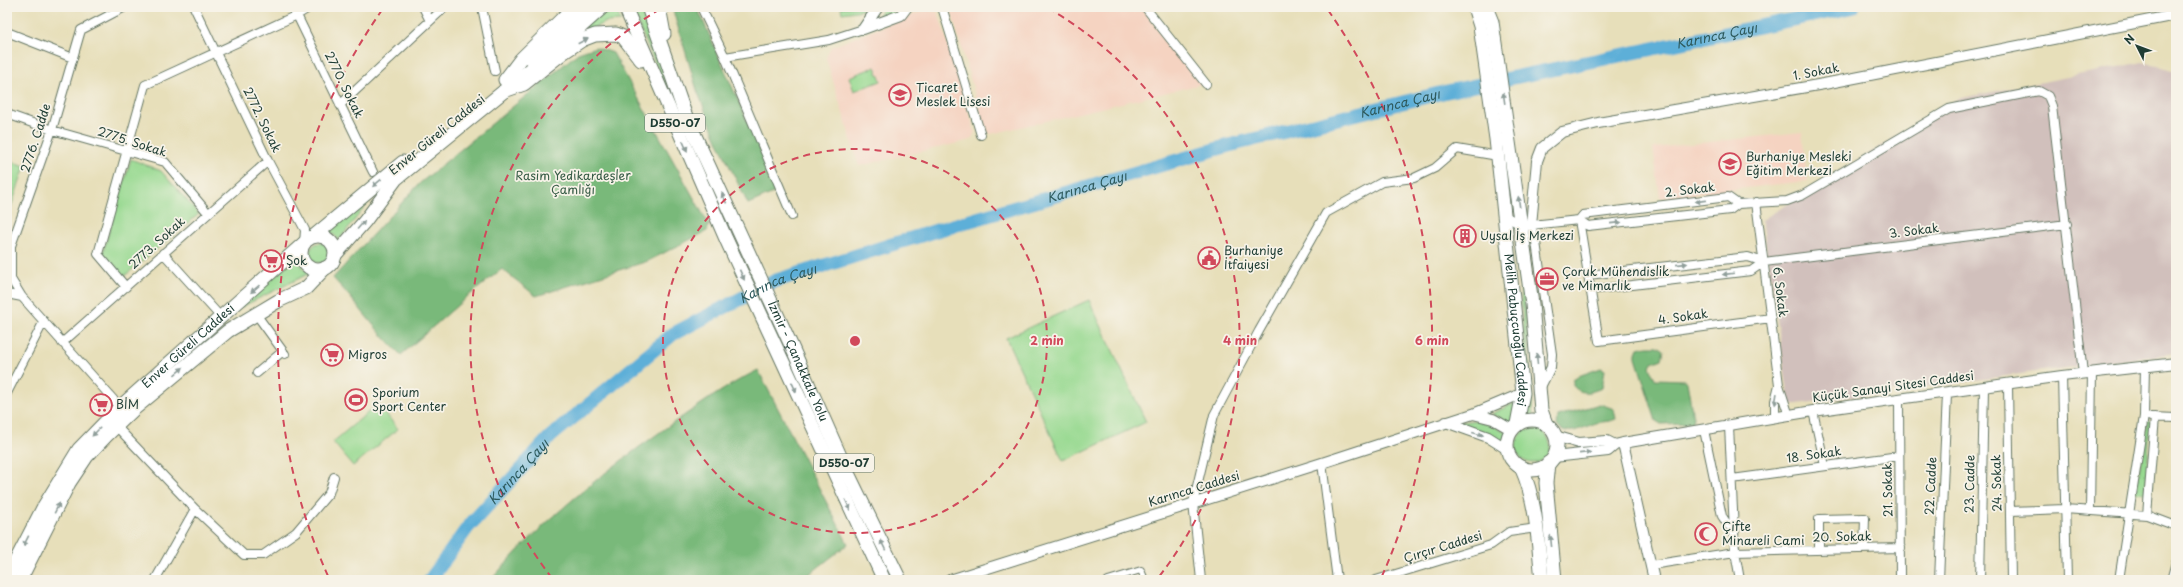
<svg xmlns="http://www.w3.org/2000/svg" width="2183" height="587" viewBox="0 0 2183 587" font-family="'Playpen Sans',sans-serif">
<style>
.built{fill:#f5d3c1}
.industrial{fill:#d1c0bc}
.green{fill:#97d990;stroke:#5b8b62}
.forest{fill:#79b97a;stroke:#4c7b57}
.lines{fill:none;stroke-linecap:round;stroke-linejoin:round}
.river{stroke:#5dafd8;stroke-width:14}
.pedestrian-casing{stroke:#657663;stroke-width:8}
.minor-casing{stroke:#657663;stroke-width:10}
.tertiary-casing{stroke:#657663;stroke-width:12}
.primary-casing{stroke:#657663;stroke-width:15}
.trunk-casing{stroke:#657663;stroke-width:15}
.pedestrian{stroke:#fff;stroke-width:6}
.minor{stroke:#fff;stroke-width:8}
.tertiary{stroke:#fff;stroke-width:10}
.primary{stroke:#fff;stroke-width:13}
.trunk{stroke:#fff;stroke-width:13}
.oneway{fill:#8f9e9a}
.ring{fill:none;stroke:#d1495b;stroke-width:2;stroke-dasharray:7 5}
.labels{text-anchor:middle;stroke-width:3.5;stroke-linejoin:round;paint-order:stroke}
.shield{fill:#f7f3e8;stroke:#60746a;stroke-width:1}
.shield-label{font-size:11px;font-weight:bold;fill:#1f3d34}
.street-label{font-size:12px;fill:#1f3d34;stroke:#f7f3e8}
.poi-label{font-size:12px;fill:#1f3d34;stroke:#f7f3e8;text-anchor:start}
.park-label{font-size:12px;fill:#375c46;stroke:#f7f3e8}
.water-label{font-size:13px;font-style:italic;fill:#2e5a5d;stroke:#f7f3e8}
.centre{fill:#d1495b;stroke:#f7f3e8;stroke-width:2}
.ring-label{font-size:12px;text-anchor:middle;font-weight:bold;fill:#d1495b;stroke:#f7f3e8;stroke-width:3.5;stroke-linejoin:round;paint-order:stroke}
</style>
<rect width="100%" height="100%" fill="#f7f3e8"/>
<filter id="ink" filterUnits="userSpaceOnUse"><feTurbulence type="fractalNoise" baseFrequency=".025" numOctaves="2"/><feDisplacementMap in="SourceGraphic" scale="8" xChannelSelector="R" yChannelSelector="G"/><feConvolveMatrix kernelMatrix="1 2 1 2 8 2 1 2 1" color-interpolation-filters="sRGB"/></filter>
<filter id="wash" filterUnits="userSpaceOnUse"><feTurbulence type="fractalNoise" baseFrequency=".012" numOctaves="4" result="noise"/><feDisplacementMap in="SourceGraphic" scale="16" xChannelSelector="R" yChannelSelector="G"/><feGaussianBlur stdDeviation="0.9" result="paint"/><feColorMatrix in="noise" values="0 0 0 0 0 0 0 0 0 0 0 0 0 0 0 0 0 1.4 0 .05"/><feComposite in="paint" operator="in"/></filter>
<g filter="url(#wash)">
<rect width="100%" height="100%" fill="#e7dfba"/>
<path class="built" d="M 950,7 L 1140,7 L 1202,84 L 991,134 L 985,130 Z
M 925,10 L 938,12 L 975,132 L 971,140 L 859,166 L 826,58 L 831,47 Z
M 1802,132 L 1807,181 L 1660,198 L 1653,148 Z"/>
<path class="industrial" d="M 2143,62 L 2176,72 L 2176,353 L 1790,405 L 1762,220 L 1957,99 Z"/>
<path class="green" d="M 589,7 L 615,7 L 621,21 L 606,22 L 580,34 Z
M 631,7 L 645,7 L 672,95 L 729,226 L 725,227 Z
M 841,7 L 862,7 L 863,10 L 842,13 Z
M 884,7 L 893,7 L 898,9 L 886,18 L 877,19 Z
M 875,67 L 881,81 L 854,91 L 849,77 Z
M 131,159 L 161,171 L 199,214 L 122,278 L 102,255 Z
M 7,160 L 25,166 L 7,219 Z
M 388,177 L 339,240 L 327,228 Z
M310 253a10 10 0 1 1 20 0a10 10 0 1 1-20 0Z
M 298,256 L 302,268 L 310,273 L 231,312 Z
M 1519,263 L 1522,263 L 1533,416 L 1529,416 Z
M 1089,300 L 1146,422 L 1063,461 L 1006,338 Z
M 1517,402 L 1512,423 L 1491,414 Z
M 378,404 L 398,429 L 353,466 L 333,442 Z
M 1476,420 L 1508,432 L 1504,442 L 1454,423 Z
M 2147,420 L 2150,421 L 2146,493 L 2136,492 Z
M1516 446a17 17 0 1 1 34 0a17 17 0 1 1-34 0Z"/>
<path class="forest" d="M 672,7 L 697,7 L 778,191 L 748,204 L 715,136 L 697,90 Z
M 596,47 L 613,53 L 709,225 L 707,231 L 648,261 L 536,296 L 502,269 L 467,297 L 401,355 C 376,331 357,303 333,278 L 420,183 L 578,53 Z
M 1647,346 L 1658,346 L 1664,350 L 1662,359 L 1652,363 L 1650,367 L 1655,379 L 1684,380 L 1687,382 L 1693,418 L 1691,423 L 1661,424 L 1656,421 L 1636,358 L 1636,353 L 1638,348 Z
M 1601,368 L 1605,370 L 1602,388 C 1591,392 1583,396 1573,386 L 1573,380 L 1581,375 Z
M 758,370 L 848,544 L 802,580 L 491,580 C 544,519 607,469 673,423 C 701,404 728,385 758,370 Z
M 1600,404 L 1614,409 L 1616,419 C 1610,422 1604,421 1597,423 C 1584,426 1570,438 1557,426 L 1558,416 Z"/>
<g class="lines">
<path class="river" id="s1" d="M 430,580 L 468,527 L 550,437 L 673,334 L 775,281 L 948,227 L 1227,146 L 1449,91 L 1853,7"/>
</g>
</g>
<g filter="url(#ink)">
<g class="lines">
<g class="pedestrian-casing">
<path id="pedestrian" d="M 1108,580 L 1141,570 L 1145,580"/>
</g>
<g class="minor-casing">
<path id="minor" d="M 194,7 L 268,161 L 305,230 L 304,243
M 293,7 L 373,172
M 423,7 L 430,21
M 482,7 L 495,71
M 701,7 L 725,57 L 792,216
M 942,7 L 981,135
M 1145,7 L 1206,84
M 7,32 L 73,58
M 725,57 L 829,40 L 863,29
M 340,105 L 445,7
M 7,114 L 52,130 L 165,162 L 208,213
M 1756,202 L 1779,385
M 1738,204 L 1787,201 L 1803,195 L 1949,109 L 2039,91 L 2048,96 L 2052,106 L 2083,373
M 1504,215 L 1522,226 L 1579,220 L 1588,226 L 1730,210 L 1738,204
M 1579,220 L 1599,341 L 1771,318
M 1579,220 L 1583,215 L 1728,197 L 1738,204
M 1531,225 L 1536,242 L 1552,354 L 1551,367 L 1540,389
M 163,253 L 218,314
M 1588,275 L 1748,257 L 1764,262
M 126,287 L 98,254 L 145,85 L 297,15 L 310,7
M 1590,290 L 1751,271 L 1764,262 L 2067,224
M 7,294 L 22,297
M 256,314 L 285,354
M 62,343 L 268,161
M 257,373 L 283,351
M 2062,376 L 2067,580
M 2008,385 L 2011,580
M 7,393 L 44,321
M 1899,399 L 1900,580
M 120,407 L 22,297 L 11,279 L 11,246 L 52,130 L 81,30 L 125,7
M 1813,411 L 1825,466
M 2151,417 L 2176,418
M 1775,418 L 1775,401 L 1779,385 L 1789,416
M 116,426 L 195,509
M 1729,426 L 1735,552 L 1740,580
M 1704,430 L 1722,516 L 1728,525 L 1735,531
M 1322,463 L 1337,580
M 1732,479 L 1899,456
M 2010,511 L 2065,509 L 2147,515 L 2155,417
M 2090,511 L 2092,372
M 2147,515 L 2176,526
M 1819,550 L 1819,519 L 1865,518 L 1864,549
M 1651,565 L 1735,552 L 1901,548
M 155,580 L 195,509 L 244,555 L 263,555 L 296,532 L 329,493 L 334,477
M 1201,580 L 1193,503 L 1214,415 L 1259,331 L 1326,213 L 1382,182 L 1414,178 L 1435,168 L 1457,149 L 1498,156
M 1376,580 L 1491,545 L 1509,532 L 1537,528
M 1939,580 L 1947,394
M 1980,580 L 1984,388
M 2119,580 L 2144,416 L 2145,366
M 2171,580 L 2176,562"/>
</g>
<g class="tertiary-casing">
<path id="tertiary" d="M 863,29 L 901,15 L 907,7
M 863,29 L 878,7
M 1531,225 L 1537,161 L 1542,148 L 1562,132 L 1598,123 L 1824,84 L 2176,15
M 1473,414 L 1493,419 L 1512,430
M 1446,422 L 1488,437 L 1507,449
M 1555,436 L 1579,443 L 1607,441 L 1615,445
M 1623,443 L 1654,580
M 1554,457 L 1608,451 L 1615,445 L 1623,443 L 1813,411 L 2062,376 L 2176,363
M 950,580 L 1322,463 L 1473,414 L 1523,393"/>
</g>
<g class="primary-casing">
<g id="primary">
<path id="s2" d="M 1474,7 L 1480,26 L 1496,139 L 1523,393 L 1517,424"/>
<path d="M 1486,7 L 1492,22 L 1532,304 L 1541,410 L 1546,424"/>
<path d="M 530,58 L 588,7"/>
<path d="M 314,236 L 403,162"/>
<circle cx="318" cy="253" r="17"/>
<path d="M 335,255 L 365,221 L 396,179 L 557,48 L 603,7"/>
<circle cx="1532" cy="445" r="25"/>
<path d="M 1548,463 L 1546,483 L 1555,580"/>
<path d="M 1521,467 C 1537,502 1538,542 1542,580"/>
<path id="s3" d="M 7,578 L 43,508 L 79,449 L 120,407 L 304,243"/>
<path d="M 20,580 L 69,483 L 87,456 L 107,435 L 134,409 L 228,331 L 278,301 L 306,288 L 325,268"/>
</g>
</g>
<g class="trunk-casing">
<g id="trunk">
<path d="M 625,7 L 726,239 L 884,580"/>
<path id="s4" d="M 648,7 L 685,114 L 791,345 L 844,465 L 900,580"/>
<path d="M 659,7 L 664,34"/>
<path d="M 505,80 L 521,59 L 574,7"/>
<path d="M 504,91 L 524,84 L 564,52 L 582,40 L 595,35 L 616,34 L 623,37 L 641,60"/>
</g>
</g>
<use href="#pedestrian" class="pedestrian"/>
<use href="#minor" class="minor"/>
<use href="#tertiary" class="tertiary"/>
<use href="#primary" class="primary"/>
<use href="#trunk" class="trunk"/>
</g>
<defs><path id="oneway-solid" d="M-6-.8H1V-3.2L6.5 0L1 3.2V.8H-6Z"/></defs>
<g class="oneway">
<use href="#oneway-solid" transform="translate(583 41) rotate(-27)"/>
<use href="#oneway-solid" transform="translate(1504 98) rotate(-98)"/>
<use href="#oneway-solid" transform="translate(685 146) rotate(66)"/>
<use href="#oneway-solid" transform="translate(377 183) rotate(140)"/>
<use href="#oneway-solid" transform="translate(724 198) rotate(-115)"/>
<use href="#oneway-solid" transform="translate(1701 201) rotate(173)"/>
<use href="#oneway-solid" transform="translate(1519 202) rotate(-98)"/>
<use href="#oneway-solid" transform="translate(1616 223) rotate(-6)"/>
<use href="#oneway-solid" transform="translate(361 225) rotate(-49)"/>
<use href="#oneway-solid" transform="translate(1682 264) rotate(-6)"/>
<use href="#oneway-solid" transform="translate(1728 274) rotate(173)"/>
<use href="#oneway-solid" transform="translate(742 275) rotate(65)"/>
<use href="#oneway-solid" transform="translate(255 289) rotate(139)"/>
<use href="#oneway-solid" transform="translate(1537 359) rotate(-95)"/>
<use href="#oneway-solid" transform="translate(179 371) rotate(-40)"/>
<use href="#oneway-solid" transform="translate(794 387) rotate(65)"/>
<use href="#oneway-solid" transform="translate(1776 399) rotate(99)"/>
<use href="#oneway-solid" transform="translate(96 432) rotate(134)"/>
<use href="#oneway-solid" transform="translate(1478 434) rotate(14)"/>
<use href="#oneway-solid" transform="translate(1585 453) rotate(-6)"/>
<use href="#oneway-solid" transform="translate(848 505) rotate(65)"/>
<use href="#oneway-solid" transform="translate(57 508) rotate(-63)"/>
<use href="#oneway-solid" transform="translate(26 541) rotate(117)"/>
<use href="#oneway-solid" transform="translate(1551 541) rotate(-96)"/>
<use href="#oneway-solid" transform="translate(883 545) rotate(-116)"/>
</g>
</g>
<g class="ring">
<circle cx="855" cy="341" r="192"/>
<path d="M552 578A385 385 0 0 1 662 8M1048 8A385 385 0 0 1 1158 578"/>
<path d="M328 576A577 577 0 0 1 382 10M1328 10A577 577 0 0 1 1382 576"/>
</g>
<defs>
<g id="school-ring" transform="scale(1.15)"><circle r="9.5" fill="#f7f3e8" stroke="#d1495b" stroke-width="1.5"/><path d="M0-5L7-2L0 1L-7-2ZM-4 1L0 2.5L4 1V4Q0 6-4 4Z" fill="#d1495b"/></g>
<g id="building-ring" transform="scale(1.15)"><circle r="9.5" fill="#f7f3e8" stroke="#d1495b" stroke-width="1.5"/><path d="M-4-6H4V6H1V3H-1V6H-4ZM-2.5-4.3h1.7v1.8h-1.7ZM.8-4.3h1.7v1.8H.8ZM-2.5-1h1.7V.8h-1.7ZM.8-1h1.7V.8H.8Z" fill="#d1495b"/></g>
<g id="civic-ring" transform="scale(1.15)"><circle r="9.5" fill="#f7f3e8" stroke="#d1495b" stroke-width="1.5"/><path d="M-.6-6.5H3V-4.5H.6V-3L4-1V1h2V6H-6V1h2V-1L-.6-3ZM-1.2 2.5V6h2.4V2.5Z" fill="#d1495b"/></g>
<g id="supermarket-ring" transform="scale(1.15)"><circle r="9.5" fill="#f7f3e8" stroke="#d1495b" stroke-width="1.5"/><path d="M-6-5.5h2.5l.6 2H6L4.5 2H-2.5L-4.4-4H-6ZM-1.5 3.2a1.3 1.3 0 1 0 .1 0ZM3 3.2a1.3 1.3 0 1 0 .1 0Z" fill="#d1495b"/></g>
<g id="office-ring" transform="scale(1.15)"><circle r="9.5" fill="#f7f3e8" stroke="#d1495b" stroke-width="1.5"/><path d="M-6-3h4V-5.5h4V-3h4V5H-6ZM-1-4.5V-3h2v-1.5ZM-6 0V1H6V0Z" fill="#d1495b"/></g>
<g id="stadium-ring" transform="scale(1.15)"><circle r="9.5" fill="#f7f3e8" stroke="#d1495b" stroke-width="1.5"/><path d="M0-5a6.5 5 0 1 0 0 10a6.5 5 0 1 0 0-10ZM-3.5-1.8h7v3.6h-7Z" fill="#d1495b"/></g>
<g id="mosque-ring" transform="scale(1.15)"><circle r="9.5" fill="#f7f3e8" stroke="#d1495b" stroke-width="1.5"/><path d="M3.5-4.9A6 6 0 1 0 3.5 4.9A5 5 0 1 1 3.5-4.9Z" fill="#d1495b"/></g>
</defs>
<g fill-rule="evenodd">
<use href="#school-ring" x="900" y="95"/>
<use href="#school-ring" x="1730" y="164"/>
<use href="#building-ring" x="1465" y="236"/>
<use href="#civic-ring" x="1209" y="258"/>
<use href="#supermarket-ring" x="271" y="261"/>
<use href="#office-ring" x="1547" y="279"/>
<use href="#supermarket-ring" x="332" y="355"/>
<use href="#stadium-ring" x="356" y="400"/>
<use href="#supermarket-ring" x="101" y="405"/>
<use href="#mosque-ring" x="1706" y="534"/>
</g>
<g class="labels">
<g class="shield">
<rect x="645" y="114" width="60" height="18" rx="3"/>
<rect x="814" y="454" width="60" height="18" rx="3"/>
</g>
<g class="shield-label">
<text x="675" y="127">D550-07</text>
<text x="844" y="467">D550-07</text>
</g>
<g class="street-label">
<text transform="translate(1816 72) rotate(-11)" y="4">1. Sokak</text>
<text transform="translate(344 85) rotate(64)" y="4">2770. Sokak</text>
<text transform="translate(262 120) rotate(64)" y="4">2772. Sokak</text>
<text transform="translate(437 135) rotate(-39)" y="4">Enver Güreli Caddesi</text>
<text transform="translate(36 138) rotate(-72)" y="4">2776. Cadde</text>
<text transform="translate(132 142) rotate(18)" y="4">2775. Sokak</text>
<text transform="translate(1690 190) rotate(-7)" y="4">2. Sokak</text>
<text transform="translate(1914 231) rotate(-7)" y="4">3. Sokak</text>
<text transform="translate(157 243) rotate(-42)" y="4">2773. Sokak</text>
<text transform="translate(1780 292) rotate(83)" y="4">6. Sokak</text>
<text transform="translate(1683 317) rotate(-8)" y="4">4. Sokak</text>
<text dy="4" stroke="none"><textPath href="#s2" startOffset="326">Melih Pabuçcuoğlu Caddesi</textPath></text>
<text dy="4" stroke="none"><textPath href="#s3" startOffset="298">Enver Güreli Caddesi</textPath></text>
<text dy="4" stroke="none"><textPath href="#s4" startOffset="385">İzmir - Çanakkale Yolu</textPath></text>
<text transform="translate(1893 387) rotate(-8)" y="4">Küçük Sanayi Sitesi Caddesi</text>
<text transform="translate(1814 455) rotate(-8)" y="4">18. Sokak</text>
<text transform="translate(1997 483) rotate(-91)" y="4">24. Sokak</text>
<text transform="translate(1970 484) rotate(-89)" y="4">23. Cadde</text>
<text transform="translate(1931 486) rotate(-87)" y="4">22. Cadde</text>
<text transform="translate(1194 489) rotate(-17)" y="4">Karınca Caddesi</text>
<text transform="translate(1888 490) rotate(-91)" y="4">21. Sokak</text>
<text transform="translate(1842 537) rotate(-1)" y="4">20. Sokak</text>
<text transform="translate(1443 547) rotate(-17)" y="4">Çırçır Caddesi</text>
</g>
<g class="poi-label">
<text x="916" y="92">Ticaret<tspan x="916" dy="14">Meslek Lisesi</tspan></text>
<text x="1746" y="161">Burhaniye Mesleki<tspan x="1746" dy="14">Eğitim Merkezi</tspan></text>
<text x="1480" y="240">Uysal İş Merkezi</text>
<text x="1224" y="255">Burhaniye<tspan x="1224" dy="14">İtfaiyesi</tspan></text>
<text x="286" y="265">Şok</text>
<text x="1562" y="276">Çoruk Mühendislik<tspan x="1562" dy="14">ve Mimarlık</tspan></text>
<text x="348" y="359">Migros</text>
<text x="372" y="397">Sporium<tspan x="372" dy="14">Sport Center</tspan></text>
<text x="116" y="409">BİM</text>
<text x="1722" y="531">Çifte<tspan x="1722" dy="14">Minareli Cami</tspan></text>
</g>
<g class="park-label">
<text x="573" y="180">Rasim Yedikardeşler<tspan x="573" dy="14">Çamlığı</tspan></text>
</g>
<g class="water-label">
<text dy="5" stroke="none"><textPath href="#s1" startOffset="1436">Karınca Çayı</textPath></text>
<text dy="5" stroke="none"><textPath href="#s1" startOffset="1112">Karınca Çayı</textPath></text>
<text dy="5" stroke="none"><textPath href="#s1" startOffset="788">Karınca Çayı</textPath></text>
<text dy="5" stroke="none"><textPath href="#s1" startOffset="464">Karınca Çayı</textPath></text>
<text dy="5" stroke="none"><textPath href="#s1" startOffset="140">Karınca Çayı</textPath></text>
</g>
</g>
<circle cx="855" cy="341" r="6" class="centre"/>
<g class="ring-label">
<text x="1047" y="345">2 min</text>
<text x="1240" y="345">4 min</text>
<text x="1432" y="345">6 min</text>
</g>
<rect width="2183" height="587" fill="none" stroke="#f7f3e8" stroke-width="24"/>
<g transform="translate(2137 46) rotate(312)" stroke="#f7f3e8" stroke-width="3" paint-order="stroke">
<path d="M0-3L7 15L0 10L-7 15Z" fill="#1f3d34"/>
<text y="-6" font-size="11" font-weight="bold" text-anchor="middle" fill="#1f3d34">N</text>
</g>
</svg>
